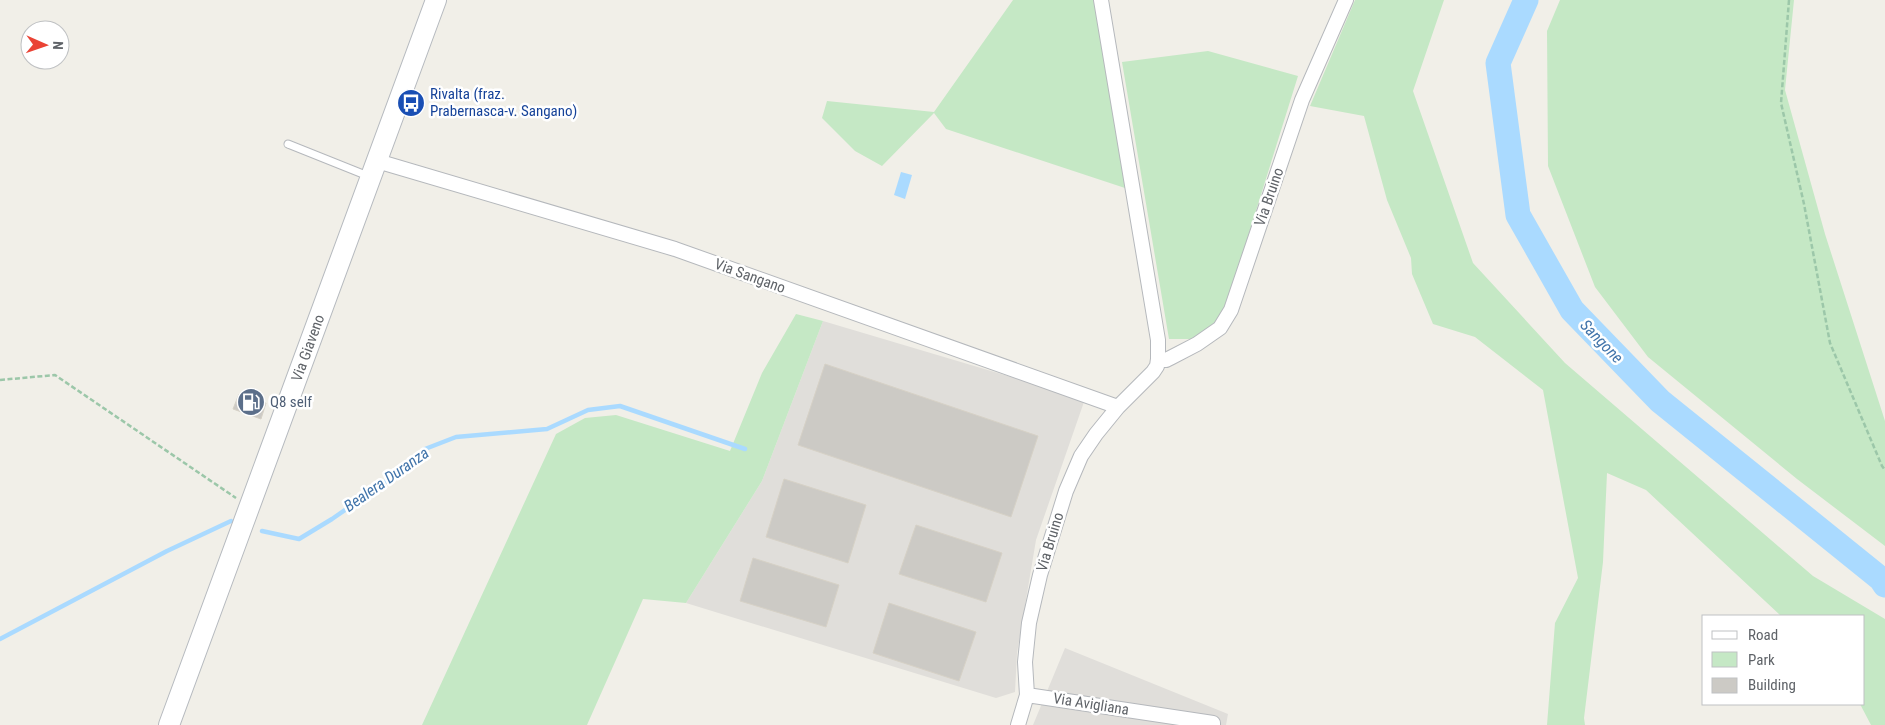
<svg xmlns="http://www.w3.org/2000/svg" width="1885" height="725" viewBox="0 0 1885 725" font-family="'Roboto Condensed',sans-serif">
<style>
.industrial{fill:#e0deda}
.green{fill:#c5e8c5}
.water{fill:#aadaff}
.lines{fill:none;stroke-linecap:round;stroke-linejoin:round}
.stream{stroke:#aadaff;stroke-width:4.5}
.river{stroke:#aadaff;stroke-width:25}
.building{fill:#cccac5;stroke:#d6d1c6}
.lane-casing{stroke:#b5b8bc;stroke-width:9}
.street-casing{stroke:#b5b8bc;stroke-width:16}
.secondary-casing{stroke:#b6babf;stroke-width:22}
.path{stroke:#9cc7a9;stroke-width:2.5;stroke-dasharray:5 2.5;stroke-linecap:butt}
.lane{stroke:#fff;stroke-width:7}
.street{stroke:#fff;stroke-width:14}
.secondary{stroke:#fff;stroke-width:20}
.labels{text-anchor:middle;stroke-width:5;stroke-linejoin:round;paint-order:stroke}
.transit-label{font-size:15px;fill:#164399;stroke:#fff;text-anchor:start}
.street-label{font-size:15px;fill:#5f6368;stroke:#fff}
.service-label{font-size:15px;fill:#4e5e75;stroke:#fff;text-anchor:start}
.water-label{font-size:16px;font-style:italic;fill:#4174aa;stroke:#fff}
</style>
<rect width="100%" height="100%" fill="#f1efe8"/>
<path class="industrial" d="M 823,321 L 1085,399 L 1036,540 L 1017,653 L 1015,692 L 996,698 L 686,603 L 762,481 Z
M 1065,648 L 1228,714 L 1226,725 L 1033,725 Z"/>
<path class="green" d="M 1013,0 L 1094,0 L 1128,189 L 946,129 L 934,113 L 882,166 L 855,151 L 822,118 L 827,101 L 934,112 Z
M 1355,0 L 1444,0 L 1413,91 L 1473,263 L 1565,363 L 1813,576 L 1885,619 L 1885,725 L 1871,725 L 1860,704 L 1864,704 L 1864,616 L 1781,616 L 1646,490 L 1607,473 L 1603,562 L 1584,718 L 1585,725 L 1547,725 L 1555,623 L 1578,578 L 1543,390 L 1475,337 L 1433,324 L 1412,274 L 1411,258 L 1387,200 L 1364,116 L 1310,106 Z
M 1560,0 L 1794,0 L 1785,90 L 1825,234 L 1885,421 L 1885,546 L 1797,479 L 1648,357 L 1595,287 L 1548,166 L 1547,31 Z
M 1208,51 L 1298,76 L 1226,307 L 1216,324 L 1193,339 L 1169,339 L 1122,62 Z
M 796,314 L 823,321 L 762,481 L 686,603 L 643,599 L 587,725 L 422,725 L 556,434 L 585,418 L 616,415 L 730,451 L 762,373 Z"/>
<path class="water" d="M 901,172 L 912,175 L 905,199 L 894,195 Z"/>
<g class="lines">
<path class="stream" d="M 262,531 L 299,539 L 332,519 L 384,483 L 425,449 L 456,437 L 547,429 L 588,410 L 620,406 L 745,449
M 0,639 L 167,551 L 231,521"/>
<path class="river" d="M 1526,0 L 1498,63 L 1518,215 L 1572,310 L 1660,401 L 1881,579 L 1885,585"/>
</g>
<path class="building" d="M 825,364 L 1038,436 L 1011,517 L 798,445 Z
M 239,394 L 266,403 L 261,419 L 233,409 Z
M 784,479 L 866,505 L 848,563 L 766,537 Z
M 916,525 L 1002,553 L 986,602 L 899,574 Z
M 753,558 L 839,585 L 826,627 L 740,601 Z
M 889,603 L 976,632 L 959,681 L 873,653 Z"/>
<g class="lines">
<g class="lane-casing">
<path id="lane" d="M 288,144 L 368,176"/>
</g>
<g class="street-casing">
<path id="street" d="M 1101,0 L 1158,340 L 1158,359
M 377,161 L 675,249 L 1118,407
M 1027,695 L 1213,723 L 1213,725
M 1018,725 L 1027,695 L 1025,662 L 1029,623 L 1040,575 L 1066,491 L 1081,456 L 1096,434 L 1118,407 L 1153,372 L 1157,366 L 1158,359 L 1166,360 L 1172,357 L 1197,344 L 1220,328 L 1231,310 L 1302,100 L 1346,0"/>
</g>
<g class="secondary-casing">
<path id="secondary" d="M 169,725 L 436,0"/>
</g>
<path class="path" d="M 1789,0 L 1781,103 L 1804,204 L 1830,343 L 1882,466 L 1885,470
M 0,380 L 55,375 L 236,498"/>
<use href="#lane" class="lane"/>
<use href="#street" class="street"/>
<use href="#secondary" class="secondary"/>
</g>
<defs>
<g id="bus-disc" transform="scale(1.4375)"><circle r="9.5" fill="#1a4fb4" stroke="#fff"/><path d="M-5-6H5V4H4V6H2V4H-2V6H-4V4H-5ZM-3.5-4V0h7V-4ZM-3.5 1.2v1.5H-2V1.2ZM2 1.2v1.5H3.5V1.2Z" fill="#fff"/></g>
<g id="fuel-disc" transform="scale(1.4375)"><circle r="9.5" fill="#5c6f8a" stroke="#fff"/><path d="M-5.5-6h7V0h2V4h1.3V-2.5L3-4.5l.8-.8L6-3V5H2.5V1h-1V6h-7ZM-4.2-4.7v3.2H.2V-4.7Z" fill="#fff"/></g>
</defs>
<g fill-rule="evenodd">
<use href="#bus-disc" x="411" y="103"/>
<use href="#fuel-disc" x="251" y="402"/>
</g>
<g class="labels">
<g class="transit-label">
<text x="430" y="99">Rivalta (fraz.<tspan x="430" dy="17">Prabernasca-v. Sangano)</tspan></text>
</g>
<g class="street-label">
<text transform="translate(1269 197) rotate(-71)" y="5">Via Bruino</text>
<text transform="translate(750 276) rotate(20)" y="5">Via Sangano</text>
<text transform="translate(308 348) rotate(-70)" y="5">Via Giaveno</text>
<text transform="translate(1050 542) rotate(-73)" y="5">Via Bruino</text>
<text transform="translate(1091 704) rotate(9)" y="5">Via Avigliana</text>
</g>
<g class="service-label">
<text x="270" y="407">Q8 self</text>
</g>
<g class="water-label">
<text transform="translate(1602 341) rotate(46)" y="6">Sangone</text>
<text transform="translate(386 479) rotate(-35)" y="6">Bealera Duranza</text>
</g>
</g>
<rect x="1702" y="615" width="162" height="90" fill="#ffffff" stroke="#bfc1c3"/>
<rect x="1712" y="631" width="25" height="8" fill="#ffffff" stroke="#bfc1c3"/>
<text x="1748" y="640" font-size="15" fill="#5f6368">Road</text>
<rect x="1712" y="652" width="25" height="15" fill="#c5e8c5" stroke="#bfc1c3"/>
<text x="1748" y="665" font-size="15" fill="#5f6368">Park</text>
<rect x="1712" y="678" width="25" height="15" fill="#cccac5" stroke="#bfc1c3"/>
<text x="1748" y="690" font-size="15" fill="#5f6368">Building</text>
<g transform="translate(45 45) rotate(92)"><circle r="24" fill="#ffffff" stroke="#bfc1c3"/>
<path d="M0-4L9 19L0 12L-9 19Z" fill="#ea4335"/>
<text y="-8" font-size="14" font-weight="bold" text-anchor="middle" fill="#5f6368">N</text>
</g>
</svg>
